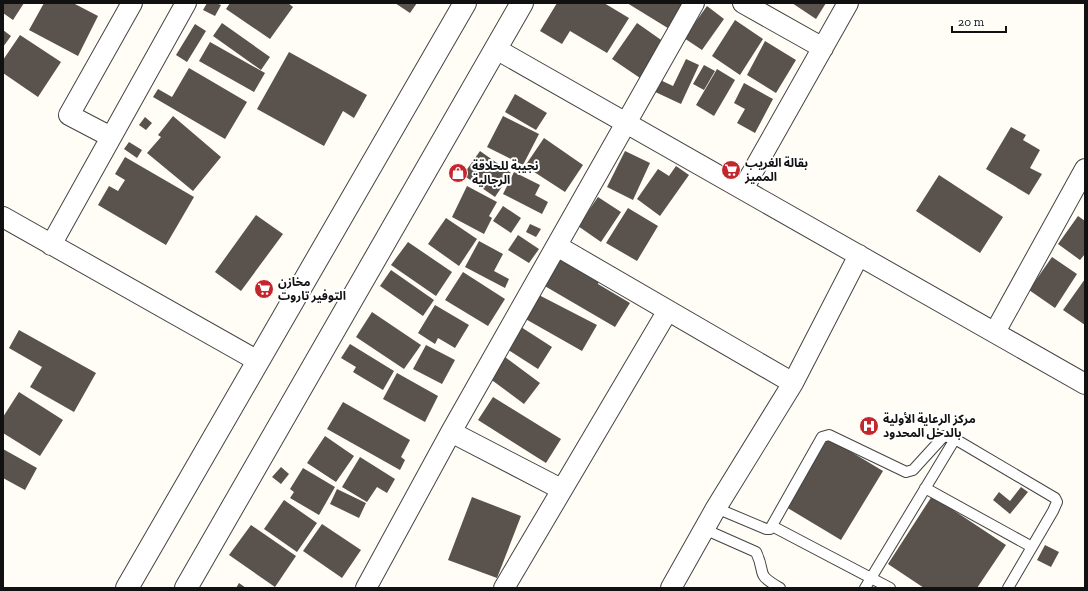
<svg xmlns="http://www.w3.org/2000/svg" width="1088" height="591" viewBox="0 0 1088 591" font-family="'Zilla Slab','Noto Sans Arabic',serif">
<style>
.building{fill:#5a524d}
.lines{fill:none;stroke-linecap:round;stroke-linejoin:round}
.service-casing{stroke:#444;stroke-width:12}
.minor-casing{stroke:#444;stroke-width:22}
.tertiary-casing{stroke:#444;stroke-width:24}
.service{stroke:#fff;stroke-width:10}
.minor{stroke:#fff;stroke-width:20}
.tertiary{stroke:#fff;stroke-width:22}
.labels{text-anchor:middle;stroke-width:4;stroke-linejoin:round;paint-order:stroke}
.poi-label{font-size:12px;font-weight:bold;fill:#111;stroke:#fff;text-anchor:start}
</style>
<rect width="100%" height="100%" fill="#fffdf5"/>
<path class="building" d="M 3,3 L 24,3 L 13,20 L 3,13 Z
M 44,3 L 73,3 L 98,16 L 78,56 L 29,30 Z
M 207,3 L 216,3 L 221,5 L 215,16 L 203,10 Z
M 230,3 L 288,3 L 293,7 L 270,39 L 226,9 Z
M 395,3 L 417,3 L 410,13 Z
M 557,3 L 604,3 L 629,18 L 607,53 L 570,31 L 562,44 L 540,31 Z
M 627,3 L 687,3 L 671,30 Z
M 792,3 L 826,3 L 816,19 Z
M 707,6 L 724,19 L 702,50 L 684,38 Z
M 735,20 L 763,39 L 740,75 L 712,56 Z
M 222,23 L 270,57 L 261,70 L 213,36 Z
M 637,23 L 664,42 L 640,78 L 612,59 Z
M 195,24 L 206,31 L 187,62 L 176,55 Z
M 3,30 L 11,36 L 3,47 Z
M 20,35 L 61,62 L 38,97 L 3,73 L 3,60 Z
M 765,41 L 796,60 L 776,93 L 747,75 Z
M 210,42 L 265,73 L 254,92 L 199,61 Z
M 289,52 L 367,95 L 354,118 L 343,111 L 324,146 L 257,109 Z
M 686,59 L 699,65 L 681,104 L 651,90 L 656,78 L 673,86 Z
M 704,65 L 715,71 L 704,90 L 693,84 Z
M 189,68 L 247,102 L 225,139 L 153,97 L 158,89 L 172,97 Z
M 717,69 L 735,80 L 714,116 L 696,105 Z
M 744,83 L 773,99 L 755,133 L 737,123 L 745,109 L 734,103 Z
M 515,94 L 547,113 L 536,130 L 505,112 Z
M 173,116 L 221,157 L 193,191 L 147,153 L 161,137 L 158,135 Z
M 503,116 L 539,134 L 523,165 L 487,147 Z
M 145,117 L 152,123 L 146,130 L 139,125 Z
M 1011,127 L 1026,135 L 1023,140 L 1040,150 L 1030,168 L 1042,174 L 1029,195 L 986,169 Z
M 544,138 L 583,165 L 565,192 L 525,166 Z
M 129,142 L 142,150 L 137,158 L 124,149 Z
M 480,151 L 511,173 L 495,197 L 463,175 Z
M 625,151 L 650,163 L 633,200 L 607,187 Z
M 125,157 L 194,197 L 166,245 L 98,205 L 109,186 L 118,191 L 125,180 L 115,174 Z
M 676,166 L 689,175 L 660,216 L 637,199 L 658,169 L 669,176 Z
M 514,172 L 540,185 L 535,195 L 548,202 L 542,214 L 503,194 Z
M 939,175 L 1003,217 L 980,253 L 916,211 Z
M 467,186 L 497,202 L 489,216 L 492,218 L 484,234 L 452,217 Z
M 598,197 L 621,212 L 601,242 L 578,226 Z
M 503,206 L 521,218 L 511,233 L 493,221 Z
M 628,208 L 658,226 L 637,261 L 606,243 Z
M 256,215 L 283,234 L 241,291 L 215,272 Z
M 1078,216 L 1085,221 L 1085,254 L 1080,260 L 1058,244 Z
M 446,218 L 477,239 L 459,266 L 428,244 Z
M 530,224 L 541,229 L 536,237 L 526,232 Z
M 518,235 L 539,249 L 529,263 L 508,250 Z
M 479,241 L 503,254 L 494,271 L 509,279 L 505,288 L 465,267 Z
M 408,242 L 452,272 L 436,296 L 391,265 Z
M 1052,257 L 1077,274 L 1055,308 L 1029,290 Z
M 559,258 L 599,281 L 598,284 L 630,303 L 615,327 L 543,285 Z
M 391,270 L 434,300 L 423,316 L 380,286 Z
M 463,272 L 505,299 L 488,326 L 445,300 Z
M 1085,279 L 1085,325 L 1063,310 Z
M 535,293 L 597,325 L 582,351 L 522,317 Z
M 435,305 L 469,325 L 455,348 L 438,338 L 435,344 L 418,333 Z
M 372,312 L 421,345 L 404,369 L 356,337 Z
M 521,327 L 552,347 L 538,369 L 507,349 Z
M 19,330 L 96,373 L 74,412 L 30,387 L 42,367 L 9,348 Z
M 350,344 L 394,371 L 383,390 L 353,372 L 356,367 L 341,358 Z
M 426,345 L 455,360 L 442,384 L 413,369 Z
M 505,357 L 540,383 L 524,404 L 489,378 Z
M 397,373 L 438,396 L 425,422 L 383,399 Z
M 19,392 L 63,420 L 40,456 L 3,433 L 3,417 Z
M 493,397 L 561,439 L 546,463 L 478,420 Z
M 343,402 L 410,440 L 401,457 L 405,460 L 400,470 L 327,429 Z
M 325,436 L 354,456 L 336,482 L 307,463 Z
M 828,438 L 883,471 L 841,540 L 786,507 Z
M 3,449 L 37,468 L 25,490 L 3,478 Z
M 360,457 L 395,479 L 387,493 L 377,487 L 367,502 L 342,487 Z
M 281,467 L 289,474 L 281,484 L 272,477 Z
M 303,468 L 335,487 L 319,515 L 290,498 L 294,492 L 290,489 Z
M 1021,487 L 1028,492 L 1010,514 L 993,500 L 999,492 L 1010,501 Z
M 337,489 L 366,503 L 359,518 L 330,504 Z
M 932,496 L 1006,545 L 977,588 L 924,588 L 888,564 Z
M 472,497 L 521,516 L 497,578 L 448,560 Z
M 284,500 L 317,523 L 297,552 L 264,529 Z
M 322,524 L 361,550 L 342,578 L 303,551 Z
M 251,525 L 296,556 L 275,587 L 229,555 Z
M 1045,545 L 1059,552 L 1051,567 L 1037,560 Z
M 239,583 L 246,588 L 236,588 Z"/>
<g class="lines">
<g class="service-casing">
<path id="service" d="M 925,488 L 1032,547
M 716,508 L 766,529 L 770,529 L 822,437 L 829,435 L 906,472 L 913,470 L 944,436 L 955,439 L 1055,498 L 1057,502 L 1053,511 L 1008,588
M 772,526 L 890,588
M 704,529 L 756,552 C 767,575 754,573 780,588
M 865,588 L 955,439"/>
</g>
<g class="minor-casing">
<path id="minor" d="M 743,3 L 823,48
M 496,49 L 1085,384
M 111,137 L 69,115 L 132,3
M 743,189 L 848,3
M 3,217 L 258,361
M 51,245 L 186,3
M 557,246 L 793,383
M 995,332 L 1085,169
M 451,432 L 561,489
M 366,588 L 451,432 L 694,3
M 504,588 L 667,312
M 671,588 L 716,508 L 793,383 L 859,255"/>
</g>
<g class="tertiary-casing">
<path id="tertiary" d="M 127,588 L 465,3
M 186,588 L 522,3"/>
</g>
<use href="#service" class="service"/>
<use href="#minor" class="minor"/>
<use href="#tertiary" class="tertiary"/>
</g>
<defs>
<g id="supermarket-disc" transform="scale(1)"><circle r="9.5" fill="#c4262e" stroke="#fff"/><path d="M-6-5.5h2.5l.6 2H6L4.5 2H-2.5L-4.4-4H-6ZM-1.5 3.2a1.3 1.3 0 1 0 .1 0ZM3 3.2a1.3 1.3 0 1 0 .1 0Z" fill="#fff"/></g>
<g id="shop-disc" transform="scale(1)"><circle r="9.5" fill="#c4262e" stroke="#fff"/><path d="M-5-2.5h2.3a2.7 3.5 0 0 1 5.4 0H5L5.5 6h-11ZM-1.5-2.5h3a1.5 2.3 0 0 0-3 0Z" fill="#fff"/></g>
<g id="hospital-disc" transform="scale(1)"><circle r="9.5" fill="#c4262e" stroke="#fff"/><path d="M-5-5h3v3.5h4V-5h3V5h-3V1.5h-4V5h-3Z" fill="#fff"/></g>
</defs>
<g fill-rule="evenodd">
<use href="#supermarket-disc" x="731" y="170"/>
<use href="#shop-disc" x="458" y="173"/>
<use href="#supermarket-disc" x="264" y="289"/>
<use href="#hospital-disc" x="869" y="426"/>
</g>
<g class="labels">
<g class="poi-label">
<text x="745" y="167">بقالة الغريب<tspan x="745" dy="14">المميز</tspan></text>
<text x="472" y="170">نجيبة للحلاقة<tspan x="472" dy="14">الرجالية</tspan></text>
<text x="278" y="286">مخازن<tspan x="278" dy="14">التوفير تاروت</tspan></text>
<text x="883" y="423">مركز الرعاية الأولية<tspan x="883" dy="14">بالدخل المحدود</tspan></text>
</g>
</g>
<rect width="1088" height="591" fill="none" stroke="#111111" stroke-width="8"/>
<path d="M952 26v6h54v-6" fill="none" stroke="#111111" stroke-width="2"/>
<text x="958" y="26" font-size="12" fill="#111111" stroke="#ffffff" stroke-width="3" paint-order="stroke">20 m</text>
</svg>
